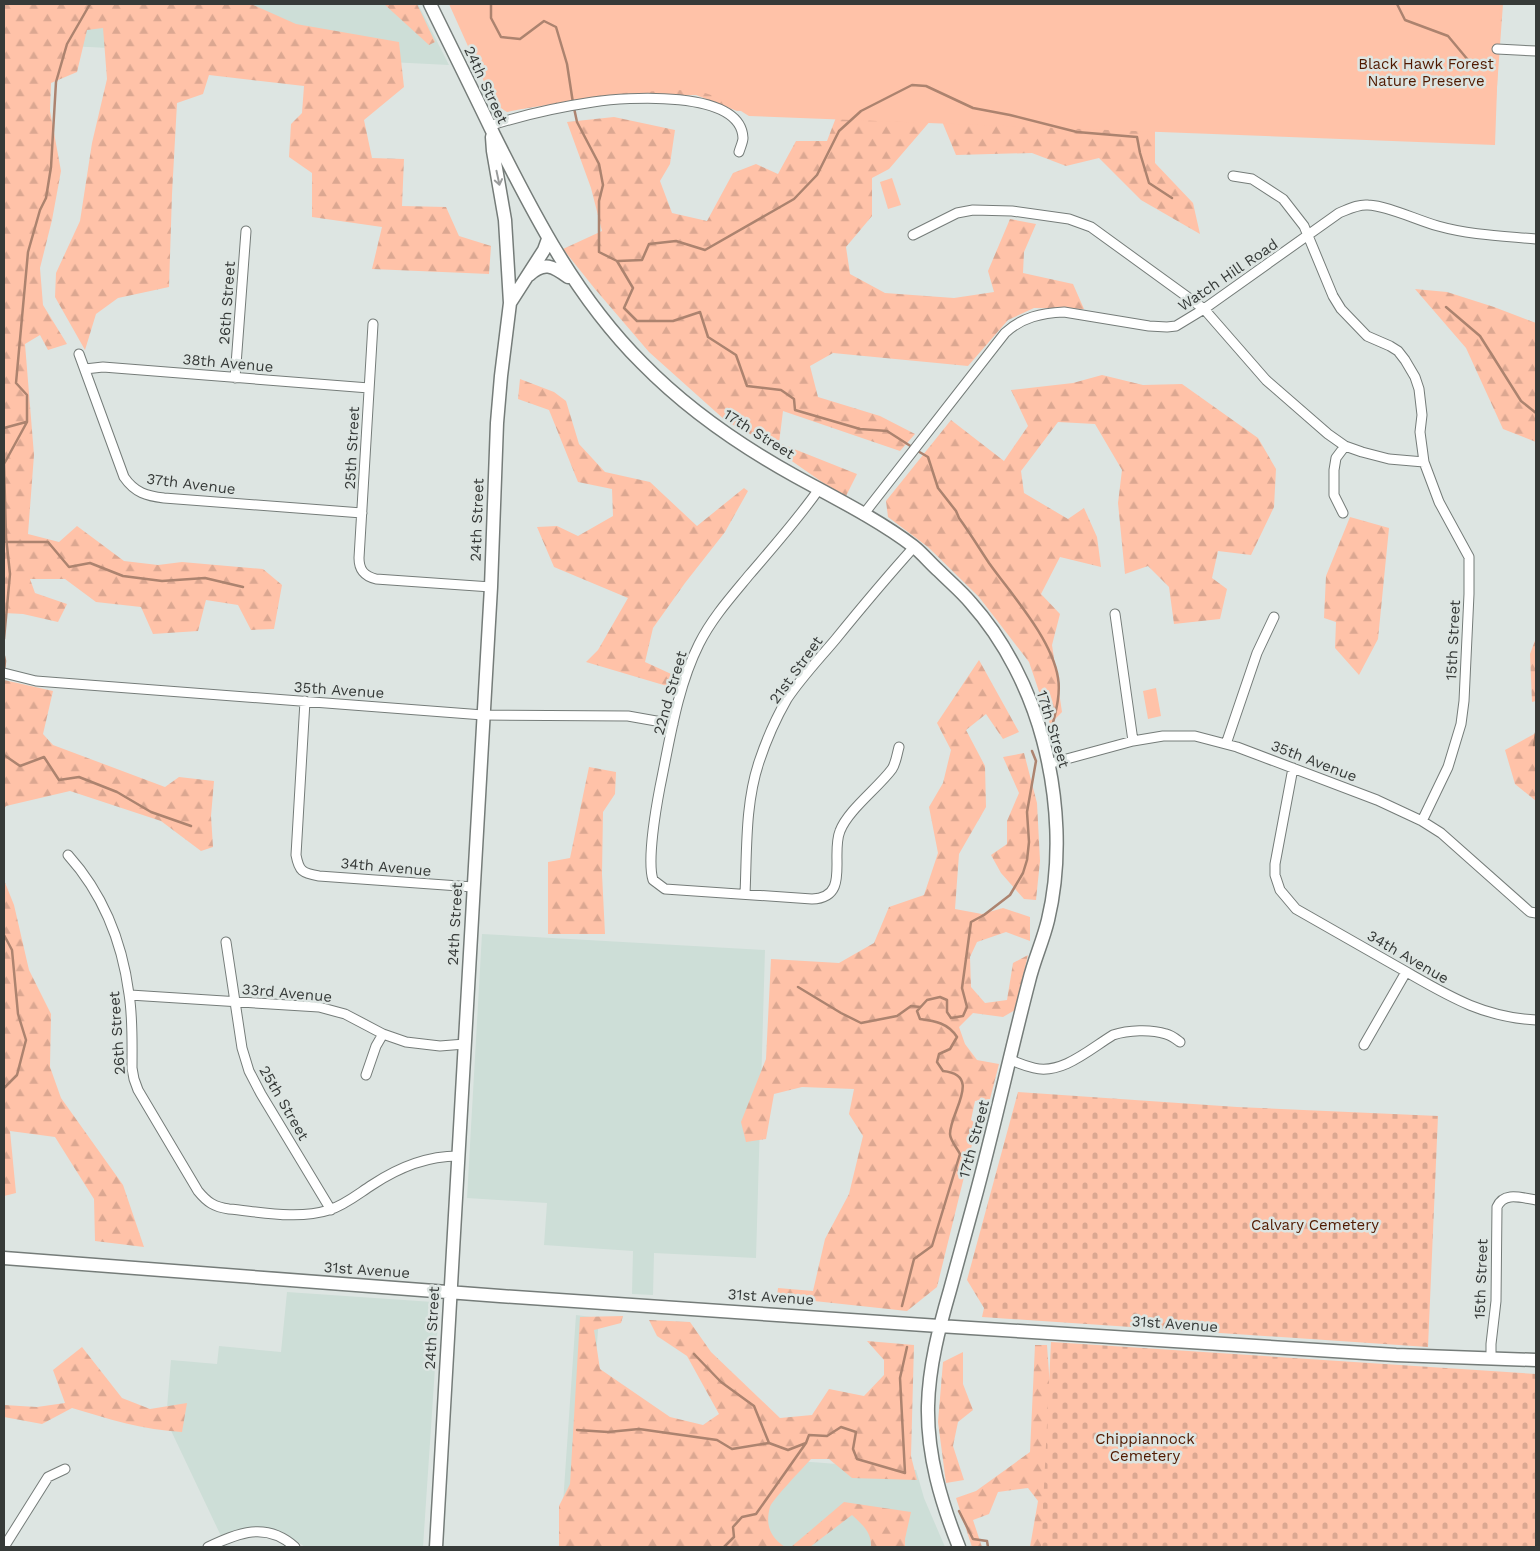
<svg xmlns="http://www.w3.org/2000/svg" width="1540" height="1551" viewBox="0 0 1540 1551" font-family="'Work Sans',sans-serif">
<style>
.built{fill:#cdded7}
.forest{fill:url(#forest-firs)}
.cemetery{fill:url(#cemetery-stones)}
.green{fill:#ffc2a8}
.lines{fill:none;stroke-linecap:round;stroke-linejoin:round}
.stream{stroke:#ac836f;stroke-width:2.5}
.street-casing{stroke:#757c79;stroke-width:11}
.secondary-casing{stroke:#757c79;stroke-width:15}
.street{stroke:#fff;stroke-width:9}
.secondary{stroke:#fff;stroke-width:12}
.oneway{stroke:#9a9c9c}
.labels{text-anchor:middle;stroke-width:5;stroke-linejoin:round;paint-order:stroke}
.park-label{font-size:15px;fill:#501a00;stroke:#dde5e2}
.street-label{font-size:15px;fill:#363a38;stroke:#dde5e2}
</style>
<defs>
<pattern id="forest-firs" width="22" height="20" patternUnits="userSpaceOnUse" patternTransform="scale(1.25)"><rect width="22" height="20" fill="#ffc2a8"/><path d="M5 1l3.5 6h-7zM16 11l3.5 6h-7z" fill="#dba791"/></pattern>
<pattern id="cemetery-stones" width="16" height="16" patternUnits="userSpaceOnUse" patternTransform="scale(1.25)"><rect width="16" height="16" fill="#ffc2a8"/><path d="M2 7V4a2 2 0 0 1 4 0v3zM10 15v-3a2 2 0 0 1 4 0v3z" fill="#dba791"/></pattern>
</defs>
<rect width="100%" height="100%" fill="#dde5e2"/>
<path class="built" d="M 4,4 L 418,4 L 449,65 L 8,43 Z
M 482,934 L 765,950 L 756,1258 L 654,1253 L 653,1295 L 632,1294 L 633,1251 L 544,1245 L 547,1203 L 467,1198 Z
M 287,1292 L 433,1302 L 439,1308 L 423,1547 L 305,1547 L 283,1532 L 247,1527 L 221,1536 L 166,1420 L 171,1360 L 217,1364 L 219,1346 L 281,1352 Z
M 576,1315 L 599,1318 L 589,1445 L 916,1470 L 924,1498 L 945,1547 L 560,1547 Z"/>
<path class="forest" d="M 4,4 L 251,4 L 296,24 L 399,42 L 404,87 L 364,120 L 372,158 L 404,159 L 402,206 L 446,207 L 459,236 L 491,246 L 489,274 L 372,269 L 382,227 L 312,217 L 312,173 L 289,157 L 291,124 L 302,113 L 304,86 L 209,75 L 203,94 L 177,103 L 172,194 L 169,287 L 118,298 L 96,314 L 85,350 L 55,297 L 56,273 L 80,221 L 92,143 L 107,79 L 103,28 L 87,30 L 77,72 L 51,83 L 50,111 L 61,171 L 52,220 L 40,268 L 43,305 L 67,344 L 48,350 L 40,335 L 25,344 L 34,455 L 28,534 L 59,542 L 77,526 L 124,561 L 158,565 L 182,562 L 263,569 L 282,585 L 274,629 L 251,630 L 238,605 L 206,600 L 198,631 L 153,634 L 141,607 L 96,602 L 65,579 L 30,579 L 35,593 L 67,604 L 58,622 L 23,614 L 4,613 Z
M 384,4 L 417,4 L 435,42 L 429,45 Z
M 453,4 L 1503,4 L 1493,142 L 1155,128 L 1155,163 L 1193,203 L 1200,234 L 1141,200 L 1099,158 L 1066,166 L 1032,153 L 956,155 L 941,119 L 932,119 L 889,169 L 872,178 L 872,216 L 846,247 L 850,274 L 885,293 L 954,298 L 994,292 L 988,271 L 1010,219 L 1036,224 L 1024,252 L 1023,273 L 1073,284 L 1084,309 L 1034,308 L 1008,320 L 968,366 L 833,353 L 810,366 L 818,397 L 880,416 L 915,434 L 900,451 L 783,411 L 779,443 L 857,474 L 845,498 L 763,441 L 726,421 L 649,352 L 595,289 L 563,249 L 602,231 L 591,188 L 567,122 L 614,117 L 675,130 L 670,164 L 660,181 L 672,213 L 707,221 L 733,173 L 756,164 L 778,174 L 796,141 L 827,141 L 840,107 L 737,111 L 696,95 L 600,97 L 521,109 L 498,105 Z
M 1415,289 L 1447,292 L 1494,307 L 1536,323 L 1536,442 L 1503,429 L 1466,348 Z
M 1102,375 L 1143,385 L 1182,384 L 1258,438 L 1276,469 L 1274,507 L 1251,555 L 1218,551 L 1212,578 L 1227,589 L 1220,619 L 1174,624 L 1169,587 L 1148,566 L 1125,574 L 1118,503 L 1122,470 L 1095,424 L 1058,422 L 1021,471 L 1024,493 L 1068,519 L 1084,508 L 1097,537 L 1101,567 L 1060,557 L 1041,594 L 1060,614 L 1052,645 L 1062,712 L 1050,724 L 1029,662 L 979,597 L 928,547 L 888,517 L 886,501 L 951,420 L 1004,461 L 1028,426 L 1011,390 L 1073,383 Z
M 520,379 L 554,392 L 566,401 L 579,444 L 605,472 L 650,482 L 697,526 L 744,488 L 748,491 L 725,532 L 685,583 L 653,628 L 645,662 L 680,678 L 677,689 L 586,662 L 598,650 L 628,598 L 554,567 L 537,527 L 557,526 L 578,536 L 613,516 L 612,489 L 578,482 L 549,410 L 518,399 Z
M 1350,517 L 1389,528 L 1378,639 L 1359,675 L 1335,648 L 1336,622 L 1324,618 L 1326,576 Z
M 1536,638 L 1536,701 L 1532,702 L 1530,654 Z
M 979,660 L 1019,732 L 1003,739 L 986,714 L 966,730 L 985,766 L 986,807 L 959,854 L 955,909 L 982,914 L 1003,908 L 1030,917 L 1030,941 L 1006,932 L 977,942 L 970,957 L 971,987 L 985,1003 L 1007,1000 L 1013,963 L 1028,955 L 1015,1010 L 1003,1017 L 973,1013 L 959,1027 L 965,1044 L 977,1060 L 999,1064 L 990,1099 L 975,1101 L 971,1120 L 977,1124 L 937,1287 L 907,1311 L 777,1297 L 778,1288 L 813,1291 L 825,1239 L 849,1194 L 863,1136 L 849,1114 L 854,1089 L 802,1087 L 774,1094 L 766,1139 L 746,1142 L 741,1122 L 766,1059 L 771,959 L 839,963 L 874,943 L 889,907 L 924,895 L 938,853 L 929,807 L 943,783 L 951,750 L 937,723 Z
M 4,680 L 53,691 L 43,734 L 53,745 L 165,787 L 179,777 L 214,781 L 211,816 L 213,847 L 201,851 L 161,821 L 70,791 L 6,806 L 4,809 Z
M 1536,733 L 1536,801 L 1515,784 L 1505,750 Z
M 1024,753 L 1037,803 L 1040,861 L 1036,900 L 1024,899 L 1001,873 L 991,855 L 1007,844 L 1007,821 L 1019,793 L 1003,757 Z
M 589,767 L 616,772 L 615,794 L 603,812 L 602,874 L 605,934 L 548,934 L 548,862 L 570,858 Z
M 4,880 L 14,905 L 29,970 L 51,1014 L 50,1067 L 61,1098 L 123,1185 L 144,1247 L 95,1241 L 94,1199 L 55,1137 L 10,1131 L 16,1193 L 4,1196 Z
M 623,1316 L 621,1323 L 594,1330 L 600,1369 L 670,1417 L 703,1425 L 719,1414 L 687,1356 L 657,1336 L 649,1320 L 690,1322 L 711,1352 L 780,1418 L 812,1415 L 829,1389 L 864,1396 L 884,1375 L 884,1360 L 867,1341 L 914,1345 L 911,1456 L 917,1480 L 852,1478 L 829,1459 L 811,1459 C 804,1467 772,1500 770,1507 C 765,1525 770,1537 785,1547 L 559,1547 L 559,1506 L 570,1484 L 580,1317 Z
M 1035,1345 L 1047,1345 L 1056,1472 L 1278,1547 L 1030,1547 L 1038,1501 L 1028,1488 L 998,1492 L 989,1514 L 973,1520 L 982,1547 L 972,1547 L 956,1498 L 976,1491 L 1030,1452 Z
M 82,1347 L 122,1398 L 150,1409 L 187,1403 L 182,1432 C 144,1430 108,1419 72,1408 L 42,1424 L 4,1417 L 4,1405 L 37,1407 L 65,1403 L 53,1370 Z
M 963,1352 L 963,1384 L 973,1410 L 958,1422 L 953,1446 L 964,1480 L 946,1483 L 938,1422 L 943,1362 Z
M 844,1502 L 911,1512 L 905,1539 L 905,1547 L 871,1547 C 872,1533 862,1524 852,1515 L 810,1547 L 791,1547 Z"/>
<path class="cemetery" d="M 1018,1092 L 1237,1107 L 1438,1116 L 1428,1347 L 982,1317 L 984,1308 L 967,1280 Z
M 1051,1342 L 1536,1374 L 1536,1547 L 1041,1547 Z"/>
<path class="green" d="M 449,4 L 1500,4 L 1495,145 L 749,116 C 735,107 721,98 705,93 C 692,88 680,90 667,91 C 612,91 560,101 507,112 L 494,104 Z
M 892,178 L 901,205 L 888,209 L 880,182 Z
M 1156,688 L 1161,716 L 1148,719 L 1143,691 Z"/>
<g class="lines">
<path class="stream" d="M 491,4 L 491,18 L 501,37 L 520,39 L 544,21 L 556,27 L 567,64 L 573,103
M 1397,4 L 1405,20 L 1448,36 L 1473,66
M 574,108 L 577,122 L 599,164 L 603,185 L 599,201 L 599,252 L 617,261 L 633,288 L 624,308 L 637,321 L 673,321 L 700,312 L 708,337 L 736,355 L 747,386 L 781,390 L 794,399 L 795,410 L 860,429 L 887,431 L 912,447
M 618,261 L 642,260 L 649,244 L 676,241 L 705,250 L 794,199 L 817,175 L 839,131 L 861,111 L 912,85 L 926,86 L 973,108 L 1010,115 L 1077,132 L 1137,137 L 1140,153 L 1149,183 L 1172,198
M 1446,307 L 1480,336 L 1521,401 L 1536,413
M 4,428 L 26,422
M 916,450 L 928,457 L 938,488 L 956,511 L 959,518 C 970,533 979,548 989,563 C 1011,594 1052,639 1058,678 C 1061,695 1055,714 1051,731
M 6,542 L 48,542 L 69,567 L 90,563 L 123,576 L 162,581 L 205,578 L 243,587
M 4,639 L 10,574 L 6,537 L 4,464 L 27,422 L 27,395 L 16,383 L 28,252 L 40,210 L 46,198 L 51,167 L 56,82 L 67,44 L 90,4
M 4,656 L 5,661 L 4,672
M 1534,745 L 1536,733
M 4,755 L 20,766 L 44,757 L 59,780 L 79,777 L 117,792 L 151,812 L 191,826
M 4,935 L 12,950 L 18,1014 L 26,1040 L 17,1075 L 4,1088
M 798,987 L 841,1013 L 861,1023 L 897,1016 L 911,1006 L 920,1007
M 902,1306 L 914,1259 L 932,1246 L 960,1154 C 957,1148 950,1140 950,1134 C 950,1112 983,1075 943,1071 L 937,1062 L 939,1054 L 950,1049 L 957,1037 C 948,1023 935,1021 920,1019 L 917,1011 L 927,1000 L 940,997 L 947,1000 L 947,1012 L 951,1018 L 963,1016 L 967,1007 L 962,988 L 971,922 L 984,915 L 1010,895 L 1023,873 L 1027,860 L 1029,842 L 1027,812 L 1036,761 L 1032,751
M 694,1354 L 721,1382 L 754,1406 L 769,1443 L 788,1450 L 806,1443
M 577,1430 L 608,1432 L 639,1429 L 717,1440 L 732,1449 L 769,1443
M 959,1511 L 973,1539 L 987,1541 L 988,1547
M 724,1547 L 734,1537 L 733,1527 L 742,1517 L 756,1514 L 806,1443 L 809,1435 L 827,1436 L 841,1427 L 856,1432 L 853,1449 L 857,1459 L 905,1473 L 900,1378 L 907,1347"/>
<g class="street-casing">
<path id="street" d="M 1497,49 L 1536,51
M 489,126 C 523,115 559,107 593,102 C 625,97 741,89 743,138 C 743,142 740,148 739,152
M 1233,176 L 1252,179 L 1283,199 L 1304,226 L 1333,296 L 1341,309 L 1367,336 L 1390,346 L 1398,351 L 1405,360 L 1415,377 L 1419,389 L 1422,415 L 1420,432 L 1424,462 L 1439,502 L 1469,557 L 1469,594 L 1464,701 L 1461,724 L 1448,767 L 1422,821
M 913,235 L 957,213 L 973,210 L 1012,211 L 1069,219 L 1091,227 L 1204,309 L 1266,380 L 1328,434 L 1345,446 L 1362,452 L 1389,459 L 1424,462
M 373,324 L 359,558 C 359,570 364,576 376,579 L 491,587
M 79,354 L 124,477 C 135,493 147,496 164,498 L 362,513
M 85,369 L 103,367 L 369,388
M 235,378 L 246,231
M 819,489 C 798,519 774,546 750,574 C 731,597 712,618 699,644 C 677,688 670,739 660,787 C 656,808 647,861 653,880 L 665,889 L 812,899 C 851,898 830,855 840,831 C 848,810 878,788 892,769 C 896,763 897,754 899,747
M 1343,513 L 1334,495 L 1334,470 L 1336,458 L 1345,446
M 863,515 L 1005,333 C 1022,317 1042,313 1064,312 L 1149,326 L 1167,327 L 1176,326 L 1204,309 L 1339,213 C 1349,209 1358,204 1368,205 C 1389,206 1416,220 1438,226 C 1470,235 1503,236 1536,239
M 1115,614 L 1133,741
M 4,673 L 36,681 L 483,715 L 628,716 L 673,724
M 305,701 L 296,855 C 299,871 302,873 319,876 L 473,887
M 1226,744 L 1257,653 L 1274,617
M 1048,764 L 1133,741 L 1163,736 L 1195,736 L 1237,747 L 1377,800 L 1422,821 L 1441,833 L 1530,912 L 1536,913
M 1293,768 L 1275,864 L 1275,875 L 1280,890 L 1296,909 C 1329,928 1363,947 1396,966 C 1444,993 1479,1017 1536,1020
M 68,855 C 104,895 122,941 129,994 C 133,1019 132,1043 132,1068 L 134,1079 L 138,1090 L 198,1191 C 207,1202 214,1207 229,1209 C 261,1212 298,1220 329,1210 C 345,1205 358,1194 372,1185 C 399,1167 426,1156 458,1156
M 745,894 C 747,850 745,804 759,762 C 766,741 776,718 787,699 C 801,678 819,659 835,640 C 861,608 887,577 914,547
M 226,942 L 242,1048 L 249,1071 L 261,1094 L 331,1210
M 130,995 L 319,1007 L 345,1014 L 383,1034 L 406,1042 L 440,1046 L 465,1044
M 1364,1045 L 1406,972
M 1011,1060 C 1018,1063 1026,1066 1034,1068 C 1062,1075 1090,1049 1113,1035 C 1128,1030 1151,1029 1166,1034 C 1171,1035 1176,1039 1180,1042
M 366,1075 L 376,1046 L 383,1034
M 1491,1359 L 1491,1344 L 1496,1301 L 1497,1207 C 1504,1191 1522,1198 1536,1200
M 4,1547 L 48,1477 L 65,1469
M 208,1547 C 238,1533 266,1521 295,1547"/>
</g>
<g class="secondary-casing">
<path id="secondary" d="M 430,4 C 451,47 473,91 494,135 C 535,217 576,297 642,363 C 687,409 739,445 795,476 C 833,497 879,520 913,546 C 922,553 930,563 939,571 C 950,582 962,592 971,603 C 1005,641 1030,691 1043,740 C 1058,797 1062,861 1048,920 C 1043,941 1034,960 1029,981 C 1010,1054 994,1129 974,1202 C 966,1231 958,1261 950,1290 C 939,1328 929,1366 928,1406 C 927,1455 941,1502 959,1547
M 529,275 C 544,261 553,266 568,277
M 510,303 L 544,250 L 548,239
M 4,1258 L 500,1296 L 939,1326 L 1396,1355 L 1536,1360
M 436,1547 L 491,587 L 497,423 L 501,376 L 510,303 L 505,220 L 493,151 L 492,137"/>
</g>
<use href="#street" class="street"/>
<use href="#secondary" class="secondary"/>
</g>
<defs><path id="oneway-shaft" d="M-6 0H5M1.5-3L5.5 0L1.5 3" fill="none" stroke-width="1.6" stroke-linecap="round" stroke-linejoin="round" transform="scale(1.25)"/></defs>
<use class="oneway" href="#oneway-shaft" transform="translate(498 178) rotate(78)"/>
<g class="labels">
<g class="park-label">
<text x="1426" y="69">Black Hawk Forest<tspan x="1426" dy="17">Nature Preserve</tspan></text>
<text x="1315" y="1230">Calvary Cemetery</text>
<text x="1145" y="1444">Chippiannock<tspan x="1145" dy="17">Cemetery</tspan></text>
</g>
<g class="street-label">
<text transform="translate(486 85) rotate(65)" y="5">24th Street</text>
<text transform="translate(1228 275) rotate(-34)" y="5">Watch Hill Road</text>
<text transform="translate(227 303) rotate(-86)" y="5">26th Street</text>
<text transform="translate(228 363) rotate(5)" y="5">38th Avenue</text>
<text transform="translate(759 434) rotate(32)" y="5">17th Street</text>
<text transform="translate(352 448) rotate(-87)" y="5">25th Street</text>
<text transform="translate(191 484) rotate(7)" y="5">37th Avenue</text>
<text transform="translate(477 520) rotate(-88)" y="5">24th Street</text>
<text transform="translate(1453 640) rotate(-87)" y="5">15th Street</text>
<text transform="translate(796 670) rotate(-54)" y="5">21st Street</text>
<text transform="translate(339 690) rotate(4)" y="5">35th Avenue</text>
<text transform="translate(670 693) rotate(-74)" y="5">22nd Street</text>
<text transform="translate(1053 729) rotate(73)" y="5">17th Street</text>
<text transform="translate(1314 761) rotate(21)" y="5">35th Avenue</text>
<text transform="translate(386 867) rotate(5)" y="5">34th Avenue</text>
<text transform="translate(455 924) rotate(-87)" y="5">24th Street</text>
<text transform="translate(1408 957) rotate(30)" y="5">34th Avenue</text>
<text transform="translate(287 993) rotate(5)" y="5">33rd Avenue</text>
<text transform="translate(117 1033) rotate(-94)" y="5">26th Street</text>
<text transform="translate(284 1103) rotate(60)" y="5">25th Street</text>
<text transform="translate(974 1139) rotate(-75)" y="5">17th Street</text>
<text transform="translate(367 1270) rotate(4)" y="5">31st Avenue</text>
<text transform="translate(1481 1279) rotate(-88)" y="5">15th Street</text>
<text transform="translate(771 1297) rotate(4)" y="5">31st Avenue</text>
<text transform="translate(1175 1324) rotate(4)" y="5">31st Avenue</text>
<text transform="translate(432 1328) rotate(-87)" y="5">24th Street</text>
</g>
</g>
<rect width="1540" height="1551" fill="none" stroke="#363a38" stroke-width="10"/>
</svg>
